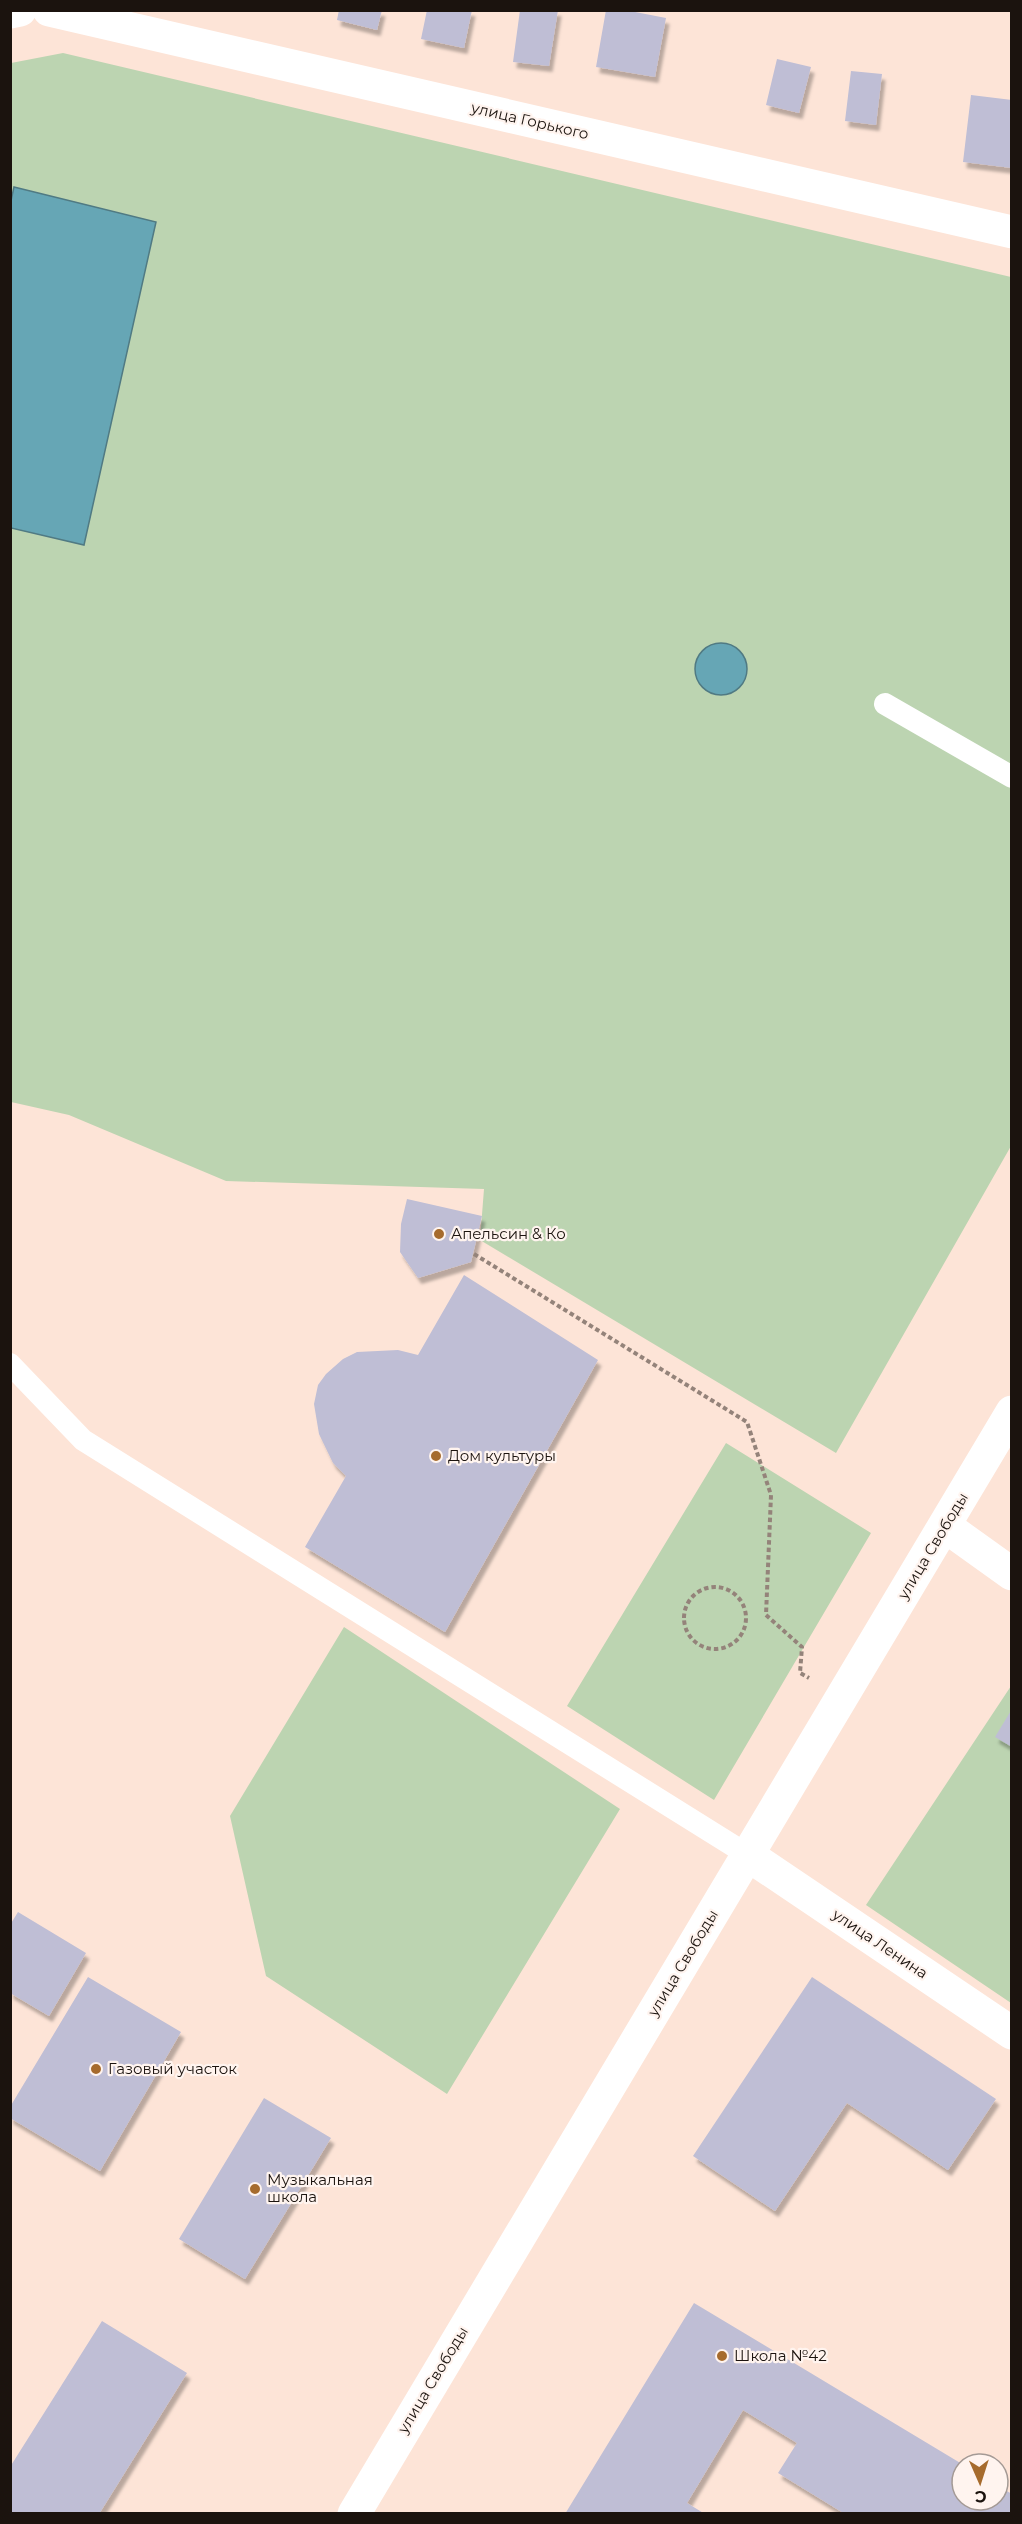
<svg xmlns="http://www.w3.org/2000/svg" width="1022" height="2524" viewBox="0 0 1022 2524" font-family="Montserrat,sans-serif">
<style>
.green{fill:#bcd4b1}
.water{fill:#66a6b5;stroke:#507a83;stroke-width:1.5}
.building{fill:#bfbed5;filter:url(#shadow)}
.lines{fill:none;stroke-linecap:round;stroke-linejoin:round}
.path{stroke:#94837a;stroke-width:4;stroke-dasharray:4.5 3;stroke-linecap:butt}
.lane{stroke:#fff;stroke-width:22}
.street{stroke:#fff;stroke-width:33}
.secondary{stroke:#fff;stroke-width:33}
.poi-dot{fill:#a66b2d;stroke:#fff4ef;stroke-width:2}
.labels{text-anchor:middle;stroke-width:4.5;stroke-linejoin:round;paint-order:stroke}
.street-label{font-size:15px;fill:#1b130e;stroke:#fff4ef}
.poi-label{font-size:15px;fill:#1b130e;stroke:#fff4ef;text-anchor:start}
</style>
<defs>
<filter id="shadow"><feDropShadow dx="3.5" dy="6" stdDeviation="1.5" flood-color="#0004"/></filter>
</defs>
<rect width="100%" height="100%" fill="#fde4d7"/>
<path class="green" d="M 63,53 L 1011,277 L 1011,1146 L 836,1453 L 480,1240 L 484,1189 L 226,1181 L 69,1115 L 11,1102 L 11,63 Z
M 726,1443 L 871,1533 L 714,1800 L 567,1706 Z
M 344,1627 L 620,1809 L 447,2094 L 266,1976 L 230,1816 Z
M 1011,1686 L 1011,2003 L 866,1905 Z"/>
<path class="water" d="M 14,187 L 156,222 L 84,545 L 11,528 L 10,205 Z
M695 669a26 26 0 1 1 52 0a26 26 0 1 1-52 0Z"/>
<path class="building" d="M 339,10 L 382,10 L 377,30 L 337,20 Z
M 427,10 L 472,10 L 464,48 L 421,39 Z
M 520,10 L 558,10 L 549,66 L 513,62 Z
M 606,10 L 625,10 L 666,18 L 655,77 L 596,67 Z
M 777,59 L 811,67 L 799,113 L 766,105 Z
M 851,71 L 882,74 L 876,125 L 845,121 Z
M 971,95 L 1012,100 L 1012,168 L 963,162 Z
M 407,1199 L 482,1216 L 471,1262 L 418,1278 L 400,1252 L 401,1224 Z
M 464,1275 L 598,1360 L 445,1632 L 305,1547 L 346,1476 L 333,1463 L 319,1434 L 314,1404 L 318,1385 L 326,1374 L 343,1359 L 357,1352 L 398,1350 L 418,1355 Z
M 1012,1709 L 1012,1747 L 995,1737 Z
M 18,1912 L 86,1953 L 49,2016 L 10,1993 L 10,1925 Z
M 88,1977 L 181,2032 L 100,2171 L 10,2118 L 10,2107 Z
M 812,1977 L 996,2099 L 948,2170 L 847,2103 L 775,2211 L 693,2156 Z
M 264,2098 L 331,2138 L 245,2279 L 179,2239 Z
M 694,2303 L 962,2464 L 962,2500 L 998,2500 L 998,2486 L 1012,2494 L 1012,2514 L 845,2514 L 778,2473 L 797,2443 L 743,2410 L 687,2503 L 705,2514 L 565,2514 Z
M 102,2321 L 187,2373 L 99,2514 L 10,2514 L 10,2467 Z"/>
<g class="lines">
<path class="path" d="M 474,1254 L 747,1422 L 771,1495 L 766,1615 L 802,1647 L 800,1673 L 809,1678
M684 1618a31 31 0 1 1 62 0a31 31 0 1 1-62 0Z"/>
<path class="lane" d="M 885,704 L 1012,777
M 10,1364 L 83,1440 L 748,1855"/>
<path class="street" d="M 49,10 L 1012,232
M 10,12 L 20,10
M 945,1526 L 1012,1574
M 748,1855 L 1012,2033"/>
<path class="secondary" d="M 354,2514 L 1012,1412"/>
</g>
<g class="poi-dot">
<circle cx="439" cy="1234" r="6"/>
<circle cx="436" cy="1456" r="6"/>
<circle cx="96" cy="2069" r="6"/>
<circle cx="255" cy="2189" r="6"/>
<circle cx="722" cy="2356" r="6"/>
</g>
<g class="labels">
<g class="street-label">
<text transform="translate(530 121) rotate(13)" y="5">улица Горького</text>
<text transform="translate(933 1546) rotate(-59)" y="5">улица Свободы</text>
<text transform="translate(880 1944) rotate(34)" y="5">улица Ленина</text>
<text transform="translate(683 1963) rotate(-59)" y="5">улица Свободы</text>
<text transform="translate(433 2380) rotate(-59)" y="5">улица Свободы</text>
</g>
<g class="poi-label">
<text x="451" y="1239">Апельсин &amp; Ко</text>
<text x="448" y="1461">Дом культуры</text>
<text x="108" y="2074">Газовый участок</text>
<text x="267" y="2185">Музыкальная<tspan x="267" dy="17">школа</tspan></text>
<text x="734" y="2361">Школа №42</text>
</g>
</g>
<rect width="1022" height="2524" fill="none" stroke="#1b130e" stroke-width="24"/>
<g transform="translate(980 2482) rotate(177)"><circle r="28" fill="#fff4ef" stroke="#a49a95" stroke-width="1.5"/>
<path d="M0-4.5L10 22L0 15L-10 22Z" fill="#a66b2d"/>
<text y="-9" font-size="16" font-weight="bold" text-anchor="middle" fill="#1b130e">С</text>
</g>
</svg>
